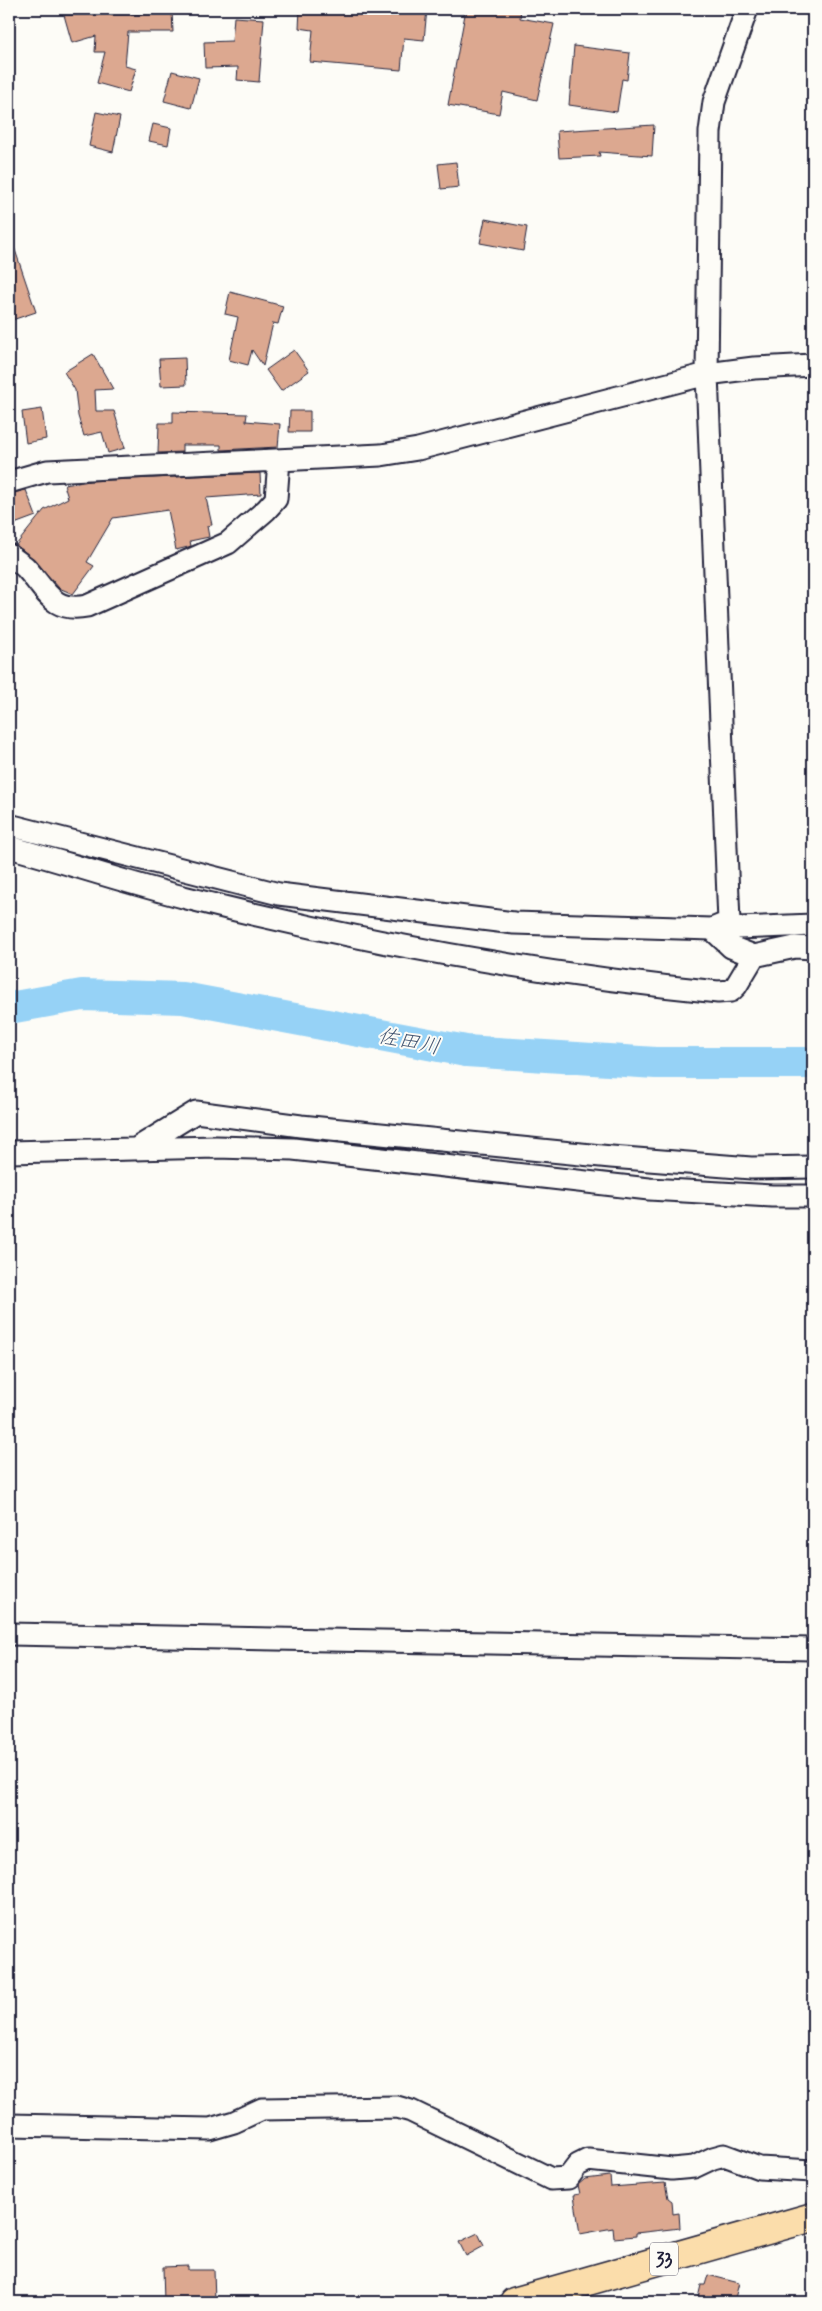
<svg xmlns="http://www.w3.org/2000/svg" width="822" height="2311" viewBox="0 0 822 2311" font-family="Mynerve,'Klee One',sans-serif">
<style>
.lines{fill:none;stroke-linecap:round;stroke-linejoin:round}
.river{stroke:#96d2f6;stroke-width:32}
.building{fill:#dca890;stroke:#22223b}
.street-casing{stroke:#22223b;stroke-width:25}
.primary-casing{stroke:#22223b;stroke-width:31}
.street{stroke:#fdfcf7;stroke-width:21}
.primary{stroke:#fbddab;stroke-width:28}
.labels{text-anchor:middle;stroke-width:4;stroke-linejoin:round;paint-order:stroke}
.shield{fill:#fdfcf7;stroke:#646373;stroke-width:1}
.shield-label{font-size:19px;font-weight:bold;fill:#22223b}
.water-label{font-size:21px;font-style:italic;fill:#455773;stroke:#fdfcf7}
</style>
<rect width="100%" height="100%" fill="#fdfcf7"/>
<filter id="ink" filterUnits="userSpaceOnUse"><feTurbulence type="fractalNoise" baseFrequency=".02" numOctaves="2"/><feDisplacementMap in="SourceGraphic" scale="10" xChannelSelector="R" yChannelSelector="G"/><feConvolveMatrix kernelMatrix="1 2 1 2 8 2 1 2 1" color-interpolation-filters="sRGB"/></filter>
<g filter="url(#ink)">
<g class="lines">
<path class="river" d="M 9,1008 L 82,995 L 183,998 L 466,1051 L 656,1063 L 813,1063"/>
</g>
<path class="building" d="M 300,9 L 427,9 L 424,40 L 404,38 L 401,70 L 310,62 L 313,30 L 299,28 Z
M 466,9 L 521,9 L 520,18 L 554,24 L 537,100 L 503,92 L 499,114 L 448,105 Z
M 149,11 L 172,11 L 173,32 L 128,32 L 125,66 L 136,69 L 129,92 L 97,83 L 105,52 L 95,52 L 96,36 L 72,43 L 64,15 L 149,14 Z
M 234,17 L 264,19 L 259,82 L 237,80 L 238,67 L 205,68 L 204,42 L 232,41 Z
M 574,46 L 630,53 L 627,80 L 622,79 L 617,112 L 569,105 Z
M 172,71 L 199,78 L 191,108 L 164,101 Z
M 96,112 L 120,117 L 113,152 L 89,146 Z
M 153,124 L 171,128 L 168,145 L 149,141 Z
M 654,125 L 652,156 L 599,152 L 600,156 L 559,158 L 557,131 Z
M 456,162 L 459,187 L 441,189 L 438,164 Z
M 485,219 L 527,227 L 523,251 L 480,243 Z
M 9,238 L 11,238 L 36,312 L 9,321 Z
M 230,292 L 283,306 L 278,324 L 273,323 L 263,366 L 252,350 L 248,365 L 229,360 L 238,317 L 225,314 Z
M 294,350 L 309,371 L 281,391 L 266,370 Z
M 93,354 L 113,389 L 95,390 L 96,411 L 114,411 L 125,448 L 108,453 L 102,432 L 84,436 L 78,416 L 75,390 L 64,372 Z
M 185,358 L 186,385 L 161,386 L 159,359 Z
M 42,409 L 46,439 L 26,443 L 22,412 Z
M 290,411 L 310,411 L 310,432 L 289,432 Z
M 173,412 L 247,414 L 246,421 L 280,424 L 278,447 L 221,450 L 221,445 L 182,445 L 182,452 L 158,453 L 159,423 L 173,423 Z
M 260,473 L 261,494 L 206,498 L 212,525 L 207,526 L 209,537 L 190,541 L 191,546 L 188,547 L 176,550 L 168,510 L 113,518 L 87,562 L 94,566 L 73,594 L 59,588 L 34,559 L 16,545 L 44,510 L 68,498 L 64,485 L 90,481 Z
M 26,490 L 36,516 L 9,526 L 9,494 Z
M 610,2176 L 611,2187 L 665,2183 L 668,2198 L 672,2201 L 673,2214 L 679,2213 L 680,2228 L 636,2233 L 636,2236 L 614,2238 L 613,2228 L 580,2234 L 574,2195 L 580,2194 L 578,2185 L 585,2179 Z
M 478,2233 L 484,2246 L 466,2256 L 459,2242 Z
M 188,2266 L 188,2270 L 214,2270 L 215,2302 L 164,2302 L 163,2267 Z
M 708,2275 L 739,2283 L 734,2302 L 697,2302 L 701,2285 L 705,2285 Z"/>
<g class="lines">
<g class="street-casing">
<path id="street" d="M 9,482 L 47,471 L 381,455 L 418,449 L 707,374 L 754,368 L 813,365
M 9,555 C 14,559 20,563 25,567 C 46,589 51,613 87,606 L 228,543 L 266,510 L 276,499 L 279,460
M 9,825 L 279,894 L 514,923 L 712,929 L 813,925
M 9,847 C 68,863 127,883 187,898 C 361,942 538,974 718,992 L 731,991 L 736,986 L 754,956 L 795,947 L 813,948
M 712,929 L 729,922 L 707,374 L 710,132 L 714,102 L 747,9
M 712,929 L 731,947 L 754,956
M 139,1147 L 196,1112 L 301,1126 L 611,1157 L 751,1168 L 813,1167
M 9,1152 L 216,1147 L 293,1149 L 649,1189 L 772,1196 L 813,1196
M 9,1634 L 813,1649
M 9,2125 L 210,2129 L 234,2122 L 262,2109 L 397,2107 L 411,2111 L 551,2179 L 568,2178 L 578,2165 L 588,2160 L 672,2169 L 694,2167 L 713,2158 L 724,2155 L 759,2168 L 813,2171"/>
</g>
<g class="primary-casing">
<path id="primary" d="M 514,2302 L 813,2217"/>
</g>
<use href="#street" class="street"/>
<use href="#primary" class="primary"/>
</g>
</g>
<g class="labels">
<rect class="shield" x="650" y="2242.5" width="28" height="33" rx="4"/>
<g class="shield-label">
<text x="664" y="2266">33</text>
</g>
<g class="water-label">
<text transform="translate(409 1041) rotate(11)" y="7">佐田川</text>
</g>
</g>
<rect width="822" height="2311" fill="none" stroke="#fdfcf7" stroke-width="30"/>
<rect x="15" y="15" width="792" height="2281" fill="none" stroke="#22223b" stroke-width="2" filter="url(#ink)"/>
</svg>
